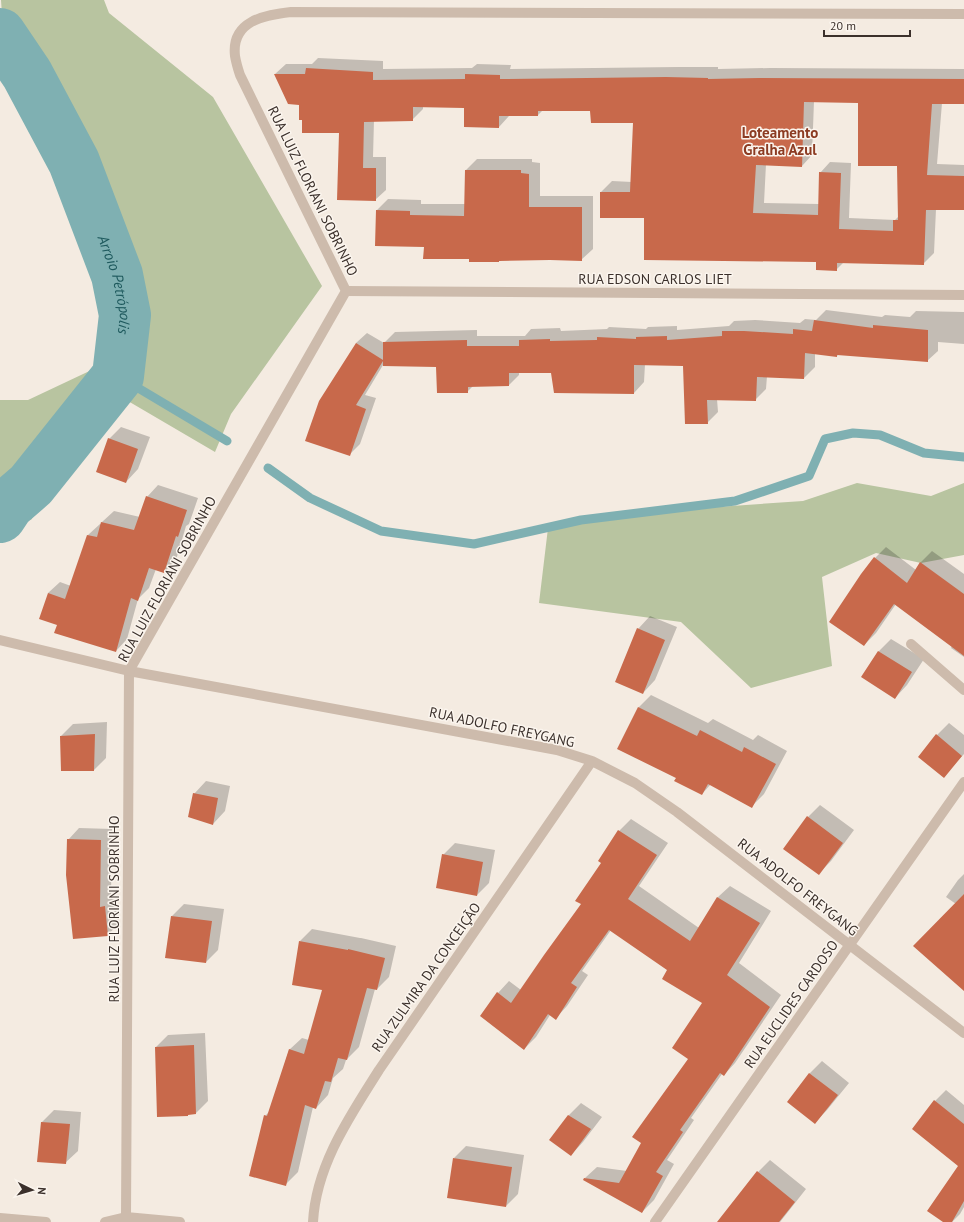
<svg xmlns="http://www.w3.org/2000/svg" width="964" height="1222" viewBox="0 0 964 1222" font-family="'PT Sans',sans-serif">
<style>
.green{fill:#b8c4a0}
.shadow{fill:#0003;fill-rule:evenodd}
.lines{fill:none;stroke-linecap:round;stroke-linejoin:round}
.stream{stroke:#7fb0b2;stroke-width:9}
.river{stroke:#7fb0b2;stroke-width:52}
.building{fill:#c8694b;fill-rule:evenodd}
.minor{stroke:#cdbbac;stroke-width:10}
.tertiary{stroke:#cdbbac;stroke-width:10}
.labels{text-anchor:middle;stroke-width:3;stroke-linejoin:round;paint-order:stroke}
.street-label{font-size:14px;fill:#3b302b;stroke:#fbf5ee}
.neighbourhood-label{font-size:15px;font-weight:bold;fill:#8c3b22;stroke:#fbf5ee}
.water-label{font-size:15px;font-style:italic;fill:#1f5a5e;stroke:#fbf5ee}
</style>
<rect width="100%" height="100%" fill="#f4ebe1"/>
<path class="green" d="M 1,0 L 104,0 L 109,13 L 213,97 L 322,286 L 231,414 L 215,452 L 116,394 L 88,428 L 31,520 L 0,503 L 0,400 L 28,400 L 134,350 L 136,301 L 48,122 L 5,59 Z
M 857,483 L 931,496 L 964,483 L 964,555 L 921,563 L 876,553 L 822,577 L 832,666 L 751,688 L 681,622 L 539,603 L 548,528 L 588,516 L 803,501 Z"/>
<path class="shadow" d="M 318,58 L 383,61 L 383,69 L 472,68 L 477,64 L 511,65 L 510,69 L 678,67 L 718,67 L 718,69 L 770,68 L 964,69 L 964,103 L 942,103 L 937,164 L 964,165 L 964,209 L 936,209 L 934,253 L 923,264 L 844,262 L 836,270 L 817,261 L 645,217 L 601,217 L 601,192 L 612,181 L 632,182 L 634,122 L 591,110 L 543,110 L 538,115 L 509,116 L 499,127 L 465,107 L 423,106 L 423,109 L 412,120 L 374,120 L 373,157 L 386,157 L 386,190 L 375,200 L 340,132 L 303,119 L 300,104 L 275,74 L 286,64 L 312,64 ZM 814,101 L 859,102 L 898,165 L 899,216 L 895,220 L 849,218 L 851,163 L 830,162 L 820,173 L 819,204 L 764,203 L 766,164 L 802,166 L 812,155 Z
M 477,159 L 532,159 L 532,162 L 540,163 L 540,196 L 593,196 L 593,249 L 581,260 L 550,259 L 500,260 L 499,261 L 470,258 L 425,246 L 377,210 L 388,199 L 421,200 L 421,204 L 465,204 L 466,170 Z
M 826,310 L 882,317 L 885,315 L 910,317 L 916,311 L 964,312 L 964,344 L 938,342 L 938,351 L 927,361 L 839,354 L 837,356 L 815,353 L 815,367 L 804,378 L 767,376 L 766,389 L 755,400 L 717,399 L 718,412 L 707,423 L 684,365 L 645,364 L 644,382 L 634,393 L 552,372 L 519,372 L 519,375 L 509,385 L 473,386 L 467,392 L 437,366 L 383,365 L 365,395 L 376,398 L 360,444 L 349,455 L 356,343 L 367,333 L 384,343 L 395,332 L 477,330 L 477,336 L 525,336 L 531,329 L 560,328 L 561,331 L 607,329 L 609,327 L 646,329 L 648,327 L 677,326 L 677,330 L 729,326 L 734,321 L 755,320 L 800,323 L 805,319 L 816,320 Z
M 121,427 L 150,437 L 138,469 L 126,482 L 109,439 Z
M 158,485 L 198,498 L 189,524 L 186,526 L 176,560 L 164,572 L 156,569 L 149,588 L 138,599 L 127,639 L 116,651 L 58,624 L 48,593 L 60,582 L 71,586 L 88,535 L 100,524 L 102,524 L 102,522 L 114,511 L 140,517 L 147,497 Z
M 886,547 L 916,570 L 921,562 L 932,551 L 964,574 L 964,657 L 951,648 L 952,646 L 896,604 L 876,633 L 864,645 L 875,558 Z
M 650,616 L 677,627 L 655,680 L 643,693 L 638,629 Z
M 891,639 L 924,659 L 907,685 L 895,698 L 863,677 L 879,651 Z
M 651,695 L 708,723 L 713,719 L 753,740 L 758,735 L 787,751 L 764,794 L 751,807 L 711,784 L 702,794 L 677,778 L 619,748 L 639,707 Z
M 107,722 L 106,758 L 94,770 L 61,736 L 73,724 Z
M 949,723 L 964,735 L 964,754 L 943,777 L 937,735 Z
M 206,781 L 230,786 L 225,811 L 213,824 L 194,794 Z
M 820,805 L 854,830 L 831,861 L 818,874 L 808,817 Z
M 631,819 L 668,843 L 639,886 L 699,928 L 718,897 L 730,886 L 771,911 L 739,963 L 781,995 L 735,1063 L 724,1075 L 722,1074 L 691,1118 L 694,1120 L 667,1160 L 674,1164 L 654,1200 L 642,1212 L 585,1178 L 597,1167 L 627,1171 L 689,1059 L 703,1003 L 668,970 L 611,930 L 582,971 L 588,975 L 567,1006 L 556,1018 L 550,1015 L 536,1037 L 524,1049 L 498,993 L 509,981 L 521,990 L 582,904 L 619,831 Z
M 79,828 L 112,829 L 111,896 L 116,895 L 119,923 L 108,935 L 68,840 Z
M 455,843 L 495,850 L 489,883 L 477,895 L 443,855 Z
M 964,874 L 964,991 L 956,904 L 946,897 L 958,880 Z
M 184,904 L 224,909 L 218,950 L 206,962 L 172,916 Z
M 312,929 L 360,938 L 361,938 L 396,946 L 389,977 L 377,989 L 375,989 L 359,1047 L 346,1060 L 343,1069 L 333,1078 L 328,1095 L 316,1108 L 313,1107 L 298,1172 L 286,1184 L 265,1116 L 270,1111 L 289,1050 L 302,1038 L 309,1040 L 323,990 L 300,941 Z
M 205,1033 L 208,1101 L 196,1113 L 156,1047 L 168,1035 Z
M 822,1061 L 849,1083 L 827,1110 L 815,1122 L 789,1101 L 810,1073 Z
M 946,1090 L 964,1105 L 964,1207 L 960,1214 L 952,1222 L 945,1222 L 960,1165 L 935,1101 Z
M 581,1103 L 602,1117 L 583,1142 L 571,1155 L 551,1140 L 569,1115 Z
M 54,1110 L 81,1112 L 78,1151 L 65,1163 L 38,1161 L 42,1122 Z
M 466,1146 L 524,1155 L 518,1194 L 506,1206 L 454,1158 Z
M 770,1160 L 806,1189 L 780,1222 L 719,1222 L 758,1172 Z"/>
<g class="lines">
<path class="stream" d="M 118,376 L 227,441
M 268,468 L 310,498 L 381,531 L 474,544 L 581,520 L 735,501 L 809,476 L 825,439 L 853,433 L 880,435 L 924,453 L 964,457"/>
<path class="river" id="s1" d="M 0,34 L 27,74 L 74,162 L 117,275 L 125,315 L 118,376 L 31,485 L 8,505 L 0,517"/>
</g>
<path class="building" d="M 306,68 L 373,72 L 373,80 L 465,79 L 465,74 L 500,75 L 500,79 L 666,77 L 708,78 L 708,79 L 759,78 L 964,79 L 964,104 L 932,104 L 927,175 L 964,176 L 964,210 L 926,210 L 924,265 L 837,263 L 837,271 L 816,270 L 816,262 L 644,260 L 644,218 L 600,218 L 600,192 L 630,192 L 633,123 L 591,123 L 590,111 L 538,111 L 538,116 L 499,116 L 499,128 L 464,127 L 464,108 L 413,107 L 413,121 L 364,122 L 363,168 L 376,168 L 376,201 L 337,200 L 339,133 L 302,133 L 302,120 L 299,120 L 299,105 L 288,104 L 274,74 L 305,74 ZM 804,102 L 858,103 L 858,166 L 897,166 L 898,220 L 893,220 L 893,231 L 839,229 L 841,173 L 819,172 L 818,215 L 753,213 L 756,165 L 802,167 Z
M 465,170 L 521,170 L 521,173 L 529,174 L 529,207 L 582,207 L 582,261 L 550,260 L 499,261 L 499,262 L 469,262 L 469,259 L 423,259 L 424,247 L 375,246 L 376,210 L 410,211 L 410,215 L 464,216 Z
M 814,320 L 873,328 L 873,325 L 928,330 L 928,362 L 837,355 L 837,357 L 805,353 L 804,379 L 757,377 L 756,401 L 707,400 L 708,424 L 685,424 L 683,366 L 634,365 L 634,394 L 554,393 L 551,373 L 509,373 L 509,386 L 468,387 L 468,393 L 437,393 L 436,367 L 383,366 L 383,361 L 356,405 L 366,409 L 350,456 L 305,441 L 319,401 L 356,343 L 383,360 L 383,342 L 467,340 L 467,346 L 519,346 L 519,340 L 550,339 L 550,341 L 597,340 L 597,337 L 636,339 L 636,337 L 667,336 L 667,340 L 722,336 L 722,331 L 744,331 L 793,334 L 793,329 L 812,331 Z
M 108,438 L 138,449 L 126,483 L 96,472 Z
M 146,496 L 187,510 L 178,537 L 176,536 L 164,573 L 149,568 L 138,601 L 131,598 L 116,652 L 54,633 L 57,625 L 39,619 L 48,593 L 65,599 L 87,535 L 97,537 L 101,522 L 134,530 Z
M 874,557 L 907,583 L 920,562 L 964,594 L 964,656 L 894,604 L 864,646 L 829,622 L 861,574 Z
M 637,628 L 665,640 L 643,694 L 615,682 Z
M 878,651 L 912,672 L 895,699 L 861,677 Z
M 638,707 L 697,736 L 700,730 L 742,752 L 744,747 L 776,764 L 752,808 L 708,784 L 702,795 L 674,781 L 676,778 L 617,749 Z
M 95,734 L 94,771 L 61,771 L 60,736 Z
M 936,734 L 962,756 L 944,778 L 918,757 Z
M 193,793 L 218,798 L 213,825 L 188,817 Z
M 807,816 L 843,843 L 819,875 L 783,849 Z
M 618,830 L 657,855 L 628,899 L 690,941 L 717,897 L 760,923 L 727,975 L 770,1007 L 724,1076 L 720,1073 L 680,1130 L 683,1132 L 656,1172 L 663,1176 L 642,1213 L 583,1180 L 584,1178 L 619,1183 L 641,1143 L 632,1137 L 688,1059 L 672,1048 L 702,1003 L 662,979 L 667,970 L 609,930 L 571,983 L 577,987 L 556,1020 L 548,1014 L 524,1050 L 480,1016 L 497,992 L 511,1003 L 544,955 L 581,904 L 575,901 L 601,863 L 598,861 Z
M 67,839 L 101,840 L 100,907 L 105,906 L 108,936 L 73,939 L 66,875 Z
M 442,854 L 483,862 L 477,896 L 436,888 Z
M 964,894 L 964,991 L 913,946 Z
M 171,916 L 212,921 L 206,963 L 165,958 Z
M 299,941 L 348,950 L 348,949 L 385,958 L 377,990 L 367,988 L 347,1060 L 338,1058 L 331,1082 L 325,1081 L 316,1109 L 305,1105 L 286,1186 L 249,1176 L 264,1115 L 267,1116 L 289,1049 L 304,1054 L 322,990 L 292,985 Z
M 194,1045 L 196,1114 L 188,1115 L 188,1116 L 157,1117 L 155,1047 Z
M 809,1073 L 838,1095 L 815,1124 L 787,1102 Z
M 934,1100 L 964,1124 L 964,1201 L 952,1222 L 943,1222 L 927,1211 L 958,1166 L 912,1129 Z
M 568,1115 L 591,1129 L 571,1156 L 549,1140 Z
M 41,1122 L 70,1124 L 66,1164 L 37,1162 Z
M 453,1158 L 512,1167 L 506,1207 L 447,1198 Z
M 757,1171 L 795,1202 L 779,1222 L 717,1222 Z"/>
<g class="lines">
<path class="minor" d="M 346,291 L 964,295
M 911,644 L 964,690
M 126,1217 L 129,671 L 557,750 L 592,761 L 635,783 L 677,812 L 964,1033
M 0,1218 L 46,1222
M 105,1222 L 126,1217 L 180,1222
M 313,1222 C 316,1165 350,1116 379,1070 L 592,761
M 655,1222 L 964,782"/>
<path class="tertiary" d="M 0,640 L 129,671 L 346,291 L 240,75 C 238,69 236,62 235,56 C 231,21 264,15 291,12 L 964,14"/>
</g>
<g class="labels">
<g class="street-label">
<text transform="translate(313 191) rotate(64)" y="5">RUA LUIZ FLORIANI SOBRINHO</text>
<text x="655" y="284">RUA EDSON CARLOS LIET</text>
<text transform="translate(167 579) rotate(-61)" y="5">RUA LUIZ FLORIANI SOBRINHO</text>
<text transform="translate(502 727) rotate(12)" y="5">RUA ADOLFO FREYGANG</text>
<text transform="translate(798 887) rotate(38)" y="5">RUA ADOLFO FREYGANG</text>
<text transform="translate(114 909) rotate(-90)" y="5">RUA LUIZ FLORIANI SOBRINHO</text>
<text transform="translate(426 977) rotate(-55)" y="5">RUA ZULMIRA DA CONCEIÇÃO</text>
<text transform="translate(791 1004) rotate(-55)" y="5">RUA EUCLIDES CARDOSO</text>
</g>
<g class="neighbourhood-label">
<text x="780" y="138">Loteamento<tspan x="780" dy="17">Gralha Azul</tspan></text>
</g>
<g class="water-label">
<text dy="5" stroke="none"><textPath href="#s1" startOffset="278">Arroio Petrópolis</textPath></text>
</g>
</g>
<g transform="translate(32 1190) rotate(95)" stroke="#fbf5ee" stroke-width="3" paint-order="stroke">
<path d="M0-3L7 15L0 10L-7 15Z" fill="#3b302b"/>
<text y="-6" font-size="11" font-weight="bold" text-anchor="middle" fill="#3b302b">N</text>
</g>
<path d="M824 30v6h86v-6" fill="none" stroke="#3b302b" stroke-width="2"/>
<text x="830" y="30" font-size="12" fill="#3b302b" stroke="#fbf5ee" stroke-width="3" paint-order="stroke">20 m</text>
</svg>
